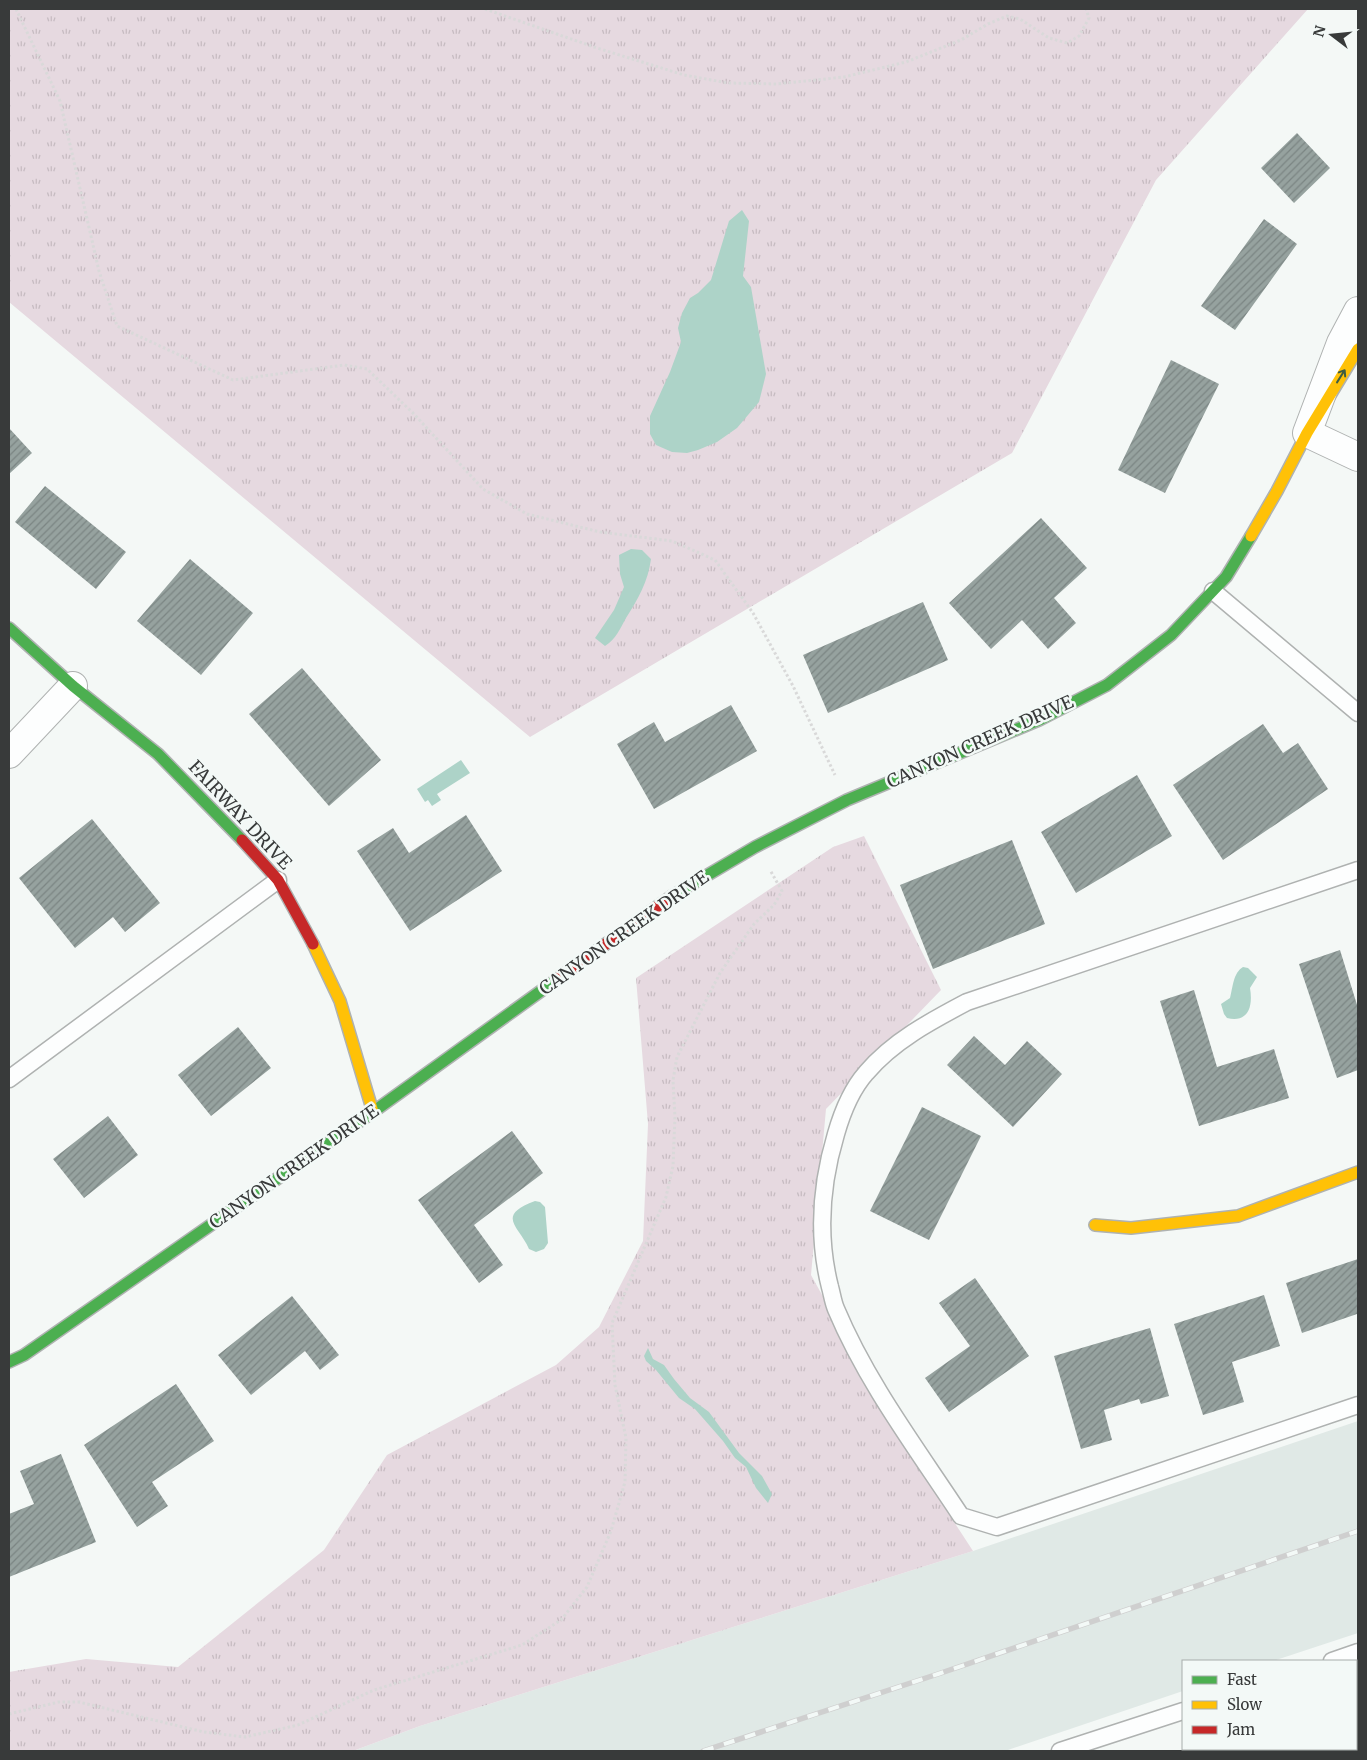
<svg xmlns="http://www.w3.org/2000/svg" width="1367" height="1760" viewBox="0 0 1367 1760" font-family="Merriweather,serif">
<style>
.built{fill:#e0e9e6}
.grass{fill:url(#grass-tufts)}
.water{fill:#add3c8}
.building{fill:url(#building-hatch)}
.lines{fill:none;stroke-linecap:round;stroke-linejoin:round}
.lane-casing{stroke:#afb2b1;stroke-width:19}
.street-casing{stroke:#afb2b1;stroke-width:30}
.fast-casing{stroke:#afb2b1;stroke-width:14}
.slow-casing{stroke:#afb2b1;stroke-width:14}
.jam-casing{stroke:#afb2b1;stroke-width:14}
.path{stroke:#d9d9d9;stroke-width:3;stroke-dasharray:2.5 2.5;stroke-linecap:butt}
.lane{stroke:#fdfefe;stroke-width:16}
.street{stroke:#fdfefe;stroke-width:28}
.fast{stroke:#4caf50;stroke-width:11}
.slow{stroke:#ffc107;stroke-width:11}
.jam{stroke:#c62828;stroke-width:11}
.rail-casing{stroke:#cfcfcf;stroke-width:5.5}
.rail{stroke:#f3f9f7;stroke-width:4;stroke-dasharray:11;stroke-linecap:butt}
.oneway{stroke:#3e5d41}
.labels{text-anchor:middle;stroke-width:5;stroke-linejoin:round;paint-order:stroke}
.street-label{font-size:18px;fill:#383a3a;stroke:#f3f9f7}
</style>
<defs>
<pattern id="grass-tufts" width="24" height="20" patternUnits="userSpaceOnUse" patternTransform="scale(1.25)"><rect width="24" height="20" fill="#e6d9e0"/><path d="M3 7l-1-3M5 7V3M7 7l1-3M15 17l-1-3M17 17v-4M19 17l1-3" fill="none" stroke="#c6bbc1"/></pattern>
<pattern id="building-hatch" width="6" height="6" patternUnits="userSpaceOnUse" patternTransform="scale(1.25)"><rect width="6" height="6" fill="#96a29f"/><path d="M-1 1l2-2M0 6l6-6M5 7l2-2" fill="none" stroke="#7b8583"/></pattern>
</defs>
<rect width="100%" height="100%" fill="#f4f8f6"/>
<path class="built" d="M 1358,1421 L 1358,1633 L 1273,1661 L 1183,1661 L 1183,1691 L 1005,1751 L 353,1751 L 420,1726 L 973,1551 Z"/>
<path class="grass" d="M 9,9 L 1308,9 L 1156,180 L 1012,453 L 530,737 L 9,302 Z
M 864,836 L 941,990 L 826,1109 L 811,1275 L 913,1459 L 973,1551 L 420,1726 L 353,1751 L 9,1751 L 9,1672 L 86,1659 L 178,1667 L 324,1550 L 387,1455 L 556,1365 L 599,1327 L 643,1241 L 648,1124 L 636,978 L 833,847 Z"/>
<path class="water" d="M 742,210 L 749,221 L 743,276 L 751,287 L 766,374 L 759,402 L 737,428 L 717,442 L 698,450 L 687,453 L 672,452 L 656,445 L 650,434 L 650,416 L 670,372 L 681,342 L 678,328 L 682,313 L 690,298 L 698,293 L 711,280 L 729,221 Z
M 631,549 L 642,550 L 651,559 C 648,582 638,599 626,618 C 620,629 616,639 605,646 L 595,638 L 614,610 L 624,587 L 620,574 L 619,555 Z
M 461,760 L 470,773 L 437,794 L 441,800 L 432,806 L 428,800 L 425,802 L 417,789 Z
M 1243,967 L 1248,968 L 1257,977 L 1250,988 C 1253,1006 1249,1023 1227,1018 L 1224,1014 L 1221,1004 L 1230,998 C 1233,987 1233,973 1243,967 Z
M 535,1201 L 540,1202 L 545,1207 L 548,1243 L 544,1249 L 536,1252 L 529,1249 C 519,1226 495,1216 535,1201 Z
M 648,1348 L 653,1359 L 664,1365 L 674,1379 L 690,1398 L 709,1412 L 739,1453 L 762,1476 L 772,1494 L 768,1503 L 756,1488 L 746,1467 L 735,1458 L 723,1441 L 695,1409 L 679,1398 L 656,1370 L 646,1361 L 644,1356 Z"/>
<path class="building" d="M 1297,133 L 1330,168 L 1294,203 L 1261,168 Z
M 1264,219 L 1297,244 L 1235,330 L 1201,306 Z
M 1171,360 L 1219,384 L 1165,493 L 1118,470 Z
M 9,428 L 32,453 L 9,474 Z
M 45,486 L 126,552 L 96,589 L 15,522 Z
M 1041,518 L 1087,568 L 1054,598 L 1076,623 L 1048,649 L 1022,620 L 991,649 L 949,603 Z
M 190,559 L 253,613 L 201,675 L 137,621 Z
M 923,602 L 948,660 L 828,713 L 803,655 Z
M 302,668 L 381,760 L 329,806 L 249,714 Z
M 731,705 L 757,751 L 654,809 L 617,744 L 654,722 L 665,742 Z
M 1263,724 L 1283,753 L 1298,743 L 1328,789 L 1223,860 L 1173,785 Z
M 1137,775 L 1172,836 L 1076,893 L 1041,832 Z
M 466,815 L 502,871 L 410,931 L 357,851 L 393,828 L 409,853 Z
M 92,819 L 160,903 L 125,932 L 113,917 L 75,948 L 19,878 Z
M 1012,840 L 1045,924 L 933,969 L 900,885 Z
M 1340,950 L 1358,1008 L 1358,1070 L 1337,1078 L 1299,964 Z
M 1194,990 L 1217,1067 L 1274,1049 L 1289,1098 L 1199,1126 L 1160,1001 Z
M 238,1027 L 271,1068 L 211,1116 L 178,1075 Z
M 974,1036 L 1005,1065 L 1027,1041 L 1062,1074 L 1013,1127 L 947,1065 Z
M 922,1107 L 981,1136 L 929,1240 L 870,1211 Z
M 108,1116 L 138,1155 L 84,1198 L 53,1159 Z
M 512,1131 L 543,1173 L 474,1225 L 503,1265 L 479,1283 L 418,1200 Z
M 1358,1259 L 1358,1318 L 1357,1314 L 1302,1333 L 1286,1283 Z
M 975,1278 L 1029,1356 L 949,1412 L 925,1378 L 970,1346 L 939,1303 Z
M 1264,1295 L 1280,1346 L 1232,1362 L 1244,1402 L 1203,1415 L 1174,1324 Z
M 292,1296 L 339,1355 L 320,1370 L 305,1351 L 251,1395 L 218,1355 Z
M 1150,1328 L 1169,1396 L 1141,1404 L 1139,1399 L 1104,1410 L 1112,1440 L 1081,1449 L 1054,1356 Z
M 176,1384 L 214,1441 L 152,1482 L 168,1506 L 137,1527 L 84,1445 Z
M 61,1454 L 96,1542 L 9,1577 L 9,1514 L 34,1504 L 20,1471 Z
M 1356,1694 L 1358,1694 L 1358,1751 L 1347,1751 L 1346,1749 L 1356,1749 Z
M 1246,1749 L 1326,1749 L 1327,1751 L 1247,1751 Z"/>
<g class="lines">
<g class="lane-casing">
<path id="lane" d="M 1213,591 L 1358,713
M 1358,870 L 967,1002 C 931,1021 893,1041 866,1073 C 851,1090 842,1113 836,1134 C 821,1184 817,1236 830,1287 C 832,1294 833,1302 836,1309 C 867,1383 917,1449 961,1516 L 997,1527 L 1358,1405
M 9,1079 L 278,880
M 1332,1661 L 1358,1652
M 1060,1751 L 1183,1711"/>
</g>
<g class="street-casing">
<path id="street" d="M 1358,311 L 1341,343 L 1307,433 L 1358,457
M 9,754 L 73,686"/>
</g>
<g class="fast-casing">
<path id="fast" d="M 9,628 L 73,686 L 158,754 L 242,840
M 672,896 L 755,847 L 847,800 L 1039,720 L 1107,685 L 1171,635 L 1226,577 L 1251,536
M 9,1362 L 24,1355 L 373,1112 L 559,978"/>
</g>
<g class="slow-casing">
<path id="slow" d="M 1251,536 L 1277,491 L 1307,433 L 1358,349
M 313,944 L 340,1001 L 373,1112
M 1095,1225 L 1131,1228 L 1238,1216 L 1358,1172"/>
</g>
<g class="jam-casing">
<path id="jam" d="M 242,840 L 278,880 L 313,944
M 559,978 L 672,896"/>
</g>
<path class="path" d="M 16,9 L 60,101 L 99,271 L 117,326 L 233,380 L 344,365 L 367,369 L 413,413 L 483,489 L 527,514 L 600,532 L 672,541 L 715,560 L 753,613 L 793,686 L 835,775
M 485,9 L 597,48 L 684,75 L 728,83 L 777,84 L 844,77 L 906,62 L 961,40 L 988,24 L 1007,16 L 1020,19 L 1049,38 L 1067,43 L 1079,36 L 1089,18 L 1086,9
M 9,1714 L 59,1702 L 79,1702 L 204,1732 L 245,1737 L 298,1725 L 374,1690 L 522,1645 L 561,1620 L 587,1587 L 611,1531 L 625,1482 L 626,1438 L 615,1385 L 612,1323 L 666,1197 L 673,1166 L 675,1117 L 673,1080 L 677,1057 L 720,973 L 754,924 L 774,905 L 782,891 L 770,870"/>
<use href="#lane" class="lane"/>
<use href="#street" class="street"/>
<use href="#fast" class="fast"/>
<use href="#slow" class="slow"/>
<use href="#jam" class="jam"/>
<g class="rail-casing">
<path id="rail" d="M 703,1751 L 938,1674 L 1358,1531"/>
</g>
<use href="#rail" class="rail"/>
</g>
<defs><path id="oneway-shaft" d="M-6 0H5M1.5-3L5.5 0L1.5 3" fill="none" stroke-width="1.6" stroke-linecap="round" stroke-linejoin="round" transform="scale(1.25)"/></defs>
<use class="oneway" href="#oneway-shaft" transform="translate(1341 376) rotate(-58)"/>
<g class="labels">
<g class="street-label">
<text transform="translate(980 742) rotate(-24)" y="6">CANYON CREEK DRIVE</text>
<text transform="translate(240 815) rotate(47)" y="6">FAIRWAY DRIVE</text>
<text transform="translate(624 933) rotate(-35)" y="6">CANYON CREEK DRIVE</text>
<text transform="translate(294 1167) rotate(-35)" y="6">CANYON CREEK DRIVE</text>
</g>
</g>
<rect width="1367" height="1760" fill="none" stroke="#383a3a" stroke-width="20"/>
<rect x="1182" y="1660" width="175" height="90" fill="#f3f9f7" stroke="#a8adab"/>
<rect x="1192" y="1676" width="25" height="8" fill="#4caf50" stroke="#a8adab"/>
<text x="1227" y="1685" font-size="15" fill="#383a3a">Fast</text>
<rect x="1192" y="1701" width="25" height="8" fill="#ffc107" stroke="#a8adab"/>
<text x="1227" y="1710" font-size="15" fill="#383a3a">Slow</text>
<rect x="1192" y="1726" width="25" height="8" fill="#c62828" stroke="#a8adab"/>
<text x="1227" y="1735" font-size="15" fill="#383a3a">Jam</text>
<g transform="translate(1332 35) rotate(286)" stroke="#f3f9f7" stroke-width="4" paint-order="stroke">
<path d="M0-4L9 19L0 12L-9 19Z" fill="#383a3a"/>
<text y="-8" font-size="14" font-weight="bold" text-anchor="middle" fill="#383a3a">N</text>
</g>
</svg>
